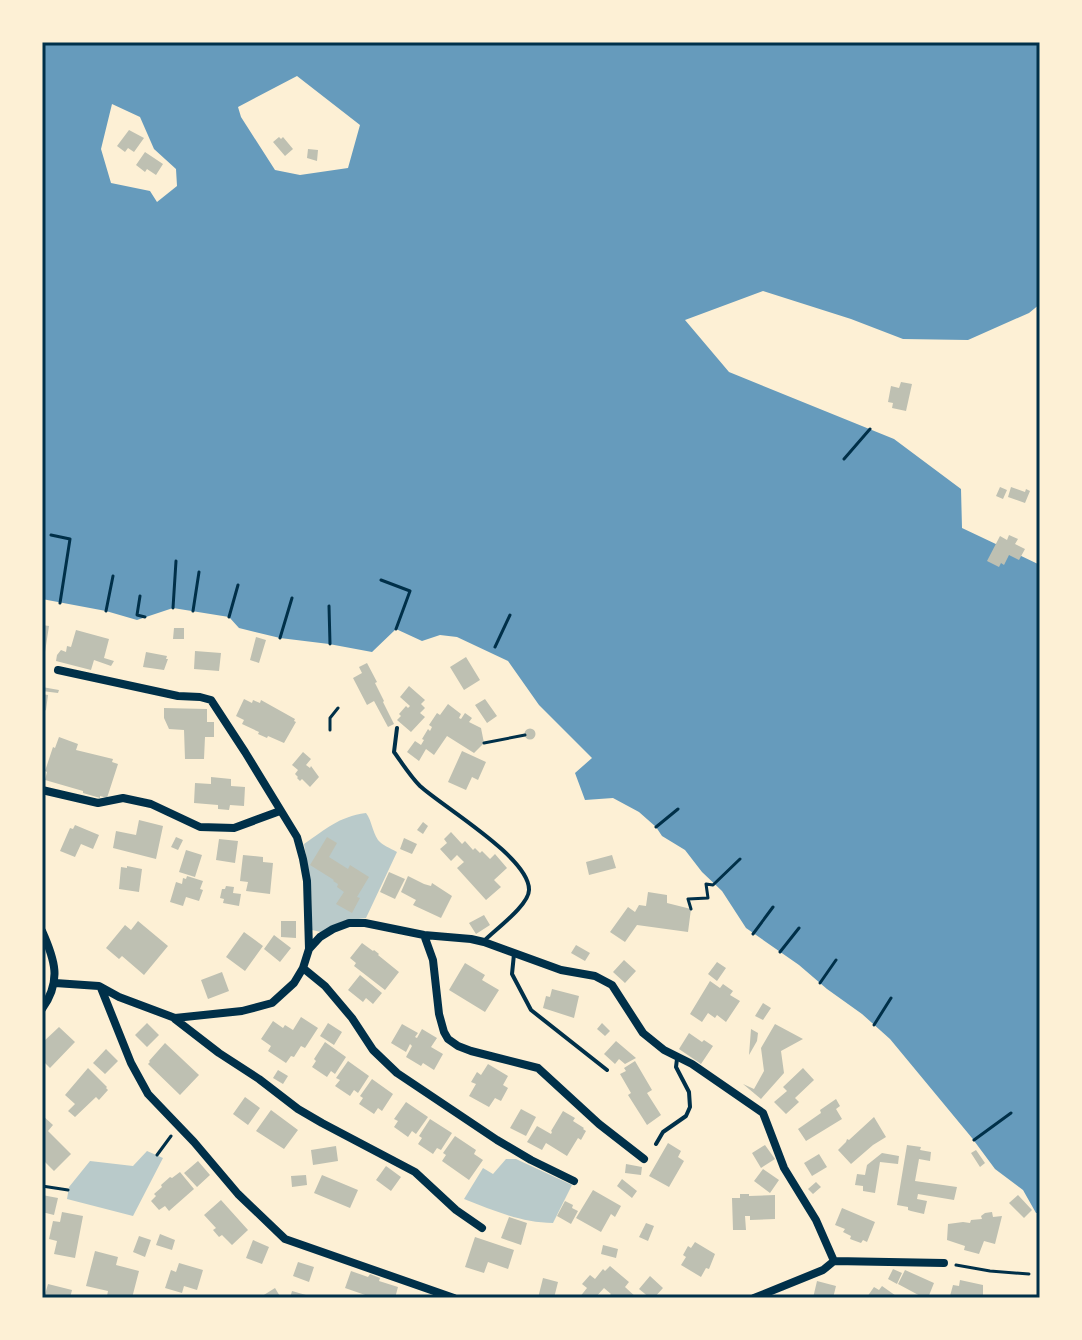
<svg xmlns="http://www.w3.org/2000/svg" width="1082" height="1340" viewBox="0 0 1082 1340" font-family="'Asap Condensed',sans-serif">
<style>
.green{fill:#b9caca}
.water{fill:#669bbc;fill-rule:evenodd}
.building{fill:#bec0b2}
.lines{fill:none;stroke-linecap:round;stroke-linejoin:round}
.path{stroke:#003049;stroke-width:3}
.service{stroke:#003049;stroke-width:4}
.minor{stroke:#003049;stroke-width:8}
.neatline{fill:none;stroke:#003049;stroke-width:3}
</style>
<rect width="100%" height="100%" fill="#fdf0d5"/>
<path class="green" d="M 366,813 C 372,821 372,831 378,840 C 382,845 390,848 397,852 L 366,918 L 343,921 L 321,932 L 312,930 L 311,885 L 304,844 C 326,829 338,817 366,813 Z
M 147,1151 L 163,1158 L 133,1216 L 67,1199 L 69,1187 L 90,1161 L 133,1166 Z
M 506,1159 L 516,1159 L 572,1185 L 553,1223 C 521,1223 493,1210 464,1199 L 483,1168 L 493,1174 Z"/>
<path class="water" d="M 42,42 L 1040,42 L 1040,304 L 1029,313 L 968,340 L 903,339 L 851,319 L 763,291 L 685,320 L 729,372 L 894,439 L 961,489 L 962,528 L 1040,565 L 1040,1213 L 1036,1213 L 1023,1190 L 995,1169 L 972,1138 L 890,1039 L 862,1014 L 827,989 L 799,965 L 746,928 L 722,891 L 702,872 L 685,850 L 662,836 L 656,827 L 639,812 L 613,798 L 585,800 L 575,773 L 592,758 L 539,705 L 508,661 L 457,637 L 440,635 L 422,641 L 396,629 L 372,652 L 329,644 L 280,638 L 239,628 L 229,617 L 173,608 L 137,620 L 106,611 L 42,599 ZM 297,76 L 360,125 L 348,168 L 300,175 L 275,170 L 241,117 L 238,107 ZM 112,104 L 140,117 L 154,149 L 176,169 L 177,186 L 157,202 L 150,191 L 111,183 L 101,149 Z"/>
<path class="building" d="M 129,130 L 144,138 L 134,152 L 128,148 L 125,152 L 117,146 Z
M 279,137 L 281,139 L 283,137 L 293,149 L 285,156 L 273,142 Z
M 308,149 L 318,150 L 317,161 L 307,158 Z
M 145,152 L 163,164 L 156,175 L 147,169 L 145,172 L 136,165 Z
M 901,382 L 912,384 L 906,411 L 892,408 L 893,403 L 888,402 L 891,386 L 899,388 Z
M 1000,487 L 1007,490 L 1003,499 L 996,496 Z
M 1011,487 L 1025,492 L 1026,489 L 1030,491 L 1025,503 L 1008,497 Z
M 1009,535 L 1018,539 L 1015,544 L 1025,549 L 1019,560 L 1009,555 L 1004,565 L 1001,563 L 999,567 L 987,561 L 1000,536 L 1007,540 Z
M 42,625 L 49,626 L 45,652 L 42,651 Z
M 174,628 L 184,628 L 184,639 L 173,639 Z
M 76,630 L 109,639 L 104,658 L 114,661 L 111,666 L 94,660 L 91,670 L 56,661 L 57,655 L 61,650 L 66,652 L 67,646 L 71,647 Z
M 256,637 L 266,640 L 259,663 L 250,660 Z
M 195,651 L 221,653 L 219,671 L 194,669 Z
M 146,652 L 167,656 L 166,659 L 168,659 L 164,670 L 143,667 Z
M 466,657 L 480,680 L 464,690 L 450,667 Z
M 367,663 L 377,682 L 375,683 L 384,701 L 383,702 L 394,724 L 388,727 L 374,701 L 367,705 L 353,678 L 362,673 L 359,667 Z
M 409,686 L 425,700 L 421,704 L 425,708 L 420,713 L 425,717 L 411,732 L 397,720 L 401,716 L 399,714 L 406,706 L 408,708 L 410,706 L 400,697 Z
M 42,687 L 59,690 L 58,693 L 42,691 Z
M 42,694 L 48,695 L 46,710 L 42,712 Z
M 244,699 L 252,703 L 253,700 L 260,703 L 261,700 L 295,719 L 294,721 L 296,722 L 284,743 L 268,736 L 267,738 L 258,734 L 259,732 L 242,724 L 244,720 L 236,716 Z
M 485,699 L 497,716 L 487,723 L 475,705 Z
M 448,704 L 461,714 L 459,718 L 461,719 L 465,713 L 472,718 L 469,722 L 481,728 L 484,743 L 474,753 L 447,736 L 434,755 L 426,749 L 419,761 L 407,752 L 415,741 L 421,745 L 424,740 L 422,739 L 428,729 L 430,731 L 432,727 L 429,725 L 437,713 L 440,715 Z
M 164,708 L 207,709 L 207,722 L 214,722 L 214,737 L 205,737 L 204,759 L 185,759 L 184,730 L 169,729 L 164,718 Z
M524.5 734a5.5 5.5 0 1 1 11 0a5.5 5.5 0 1 1-11 0Z
M 59,737 L 78,744 L 76,750 L 113,759 L 112,762 L 118,764 L 107,798 L 100,796 L 100,798 L 83,793 L 83,791 L 45,780 L 47,772 L 45,771 L 53,747 L 55,748 Z
M 462,751 L 486,762 L 478,780 L 472,777 L 466,790 L 448,782 Z
M 303,752 L 311,759 L 306,765 L 310,768 L 311,766 L 319,777 L 310,787 L 302,779 L 300,781 L 297,778 L 298,777 L 295,774 L 298,770 L 292,765 Z
M 211,777 L 231,779 L 231,786 L 245,787 L 244,806 L 230,805 L 229,810 L 218,809 L 218,805 L 194,803 L 195,783 L 211,784 Z
M 139,820 L 163,826 L 156,859 L 113,848 L 116,831 L 136,835 Z
M 423,822 L 428,826 L 423,834 L 417,830 Z
M 75,825 L 99,835 L 93,849 L 81,844 L 75,857 L 60,851 L 70,828 L 73,829 Z
M 451,832 L 462,844 L 465,841 L 473,850 L 475,848 L 480,853 L 482,851 L 490,859 L 495,854 L 507,868 L 494,880 L 501,887 L 486,900 L 457,868 L 464,862 L 457,855 L 451,861 L 440,849 L 447,843 L 444,839 Z
M 176,837 L 183,840 L 178,850 L 171,847 Z
M 327,837 L 337,843 L 329,857 L 348,869 L 350,865 L 369,877 L 357,897 L 360,898 L 352,913 L 336,904 L 344,892 L 337,887 L 338,884 L 333,881 L 334,880 L 310,865 Z
M 404,838 L 417,844 L 412,854 L 400,849 Z
M 219,839 L 238,841 L 235,863 L 216,860 Z
M 186,850 L 202,855 L 195,877 L 179,872 Z
M 243,855 L 263,857 L 263,862 L 273,863 L 270,894 L 246,891 L 248,882 L 240,881 Z
M 612,855 L 616,868 L 589,875 L 586,862 Z
M 127,866 L 142,869 L 139,892 L 119,889 L 121,867 L 127,868 Z
M 389,872 L 405,879 L 395,899 L 380,892 Z
M 187,876 L 203,881 L 200,889 L 203,890 L 199,901 L 186,897 L 183,906 L 170,902 L 176,882 L 182,884 L 183,878 L 186,879 Z
M 408,876 L 424,884 L 431,886 L 432,883 L 452,896 L 441,918 L 413,905 L 416,900 L 401,892 Z
M 226,886 L 234,887 L 233,893 L 241,894 L 239,906 L 223,903 L 224,899 L 220,898 L 222,889 L 225,889 Z
M 648,892 L 667,895 L 667,903 L 691,909 L 688,932 L 637,925 L 625,942 L 610,932 L 628,907 L 635,912 L 639,905 L 646,906 Z
M 484,915 L 490,925 L 476,934 L 469,923 Z
M 138,921 L 168,946 L 144,975 L 122,956 L 119,959 L 106,948 L 125,925 L 131,930 Z
M 281,921 L 296,921 L 296,938 L 281,937 Z
M 244,932 L 263,946 L 245,971 L 226,957 Z
M 274,935 L 291,948 L 280,962 L 264,949 Z
M 362,943 L 373,951 L 374,950 L 379,954 L 378,955 L 399,972 L 385,990 L 354,966 L 356,963 L 350,958 Z
M 576,945 L 590,953 L 585,961 L 571,953 Z
M 624,960 L 636,971 L 625,983 L 613,972 Z
M 717,962 L 726,968 L 717,981 L 708,974 Z
M 465,963 L 485,975 L 482,980 L 499,990 L 485,1012 L 449,990 Z
M 222,972 L 229,991 L 208,999 L 201,980 Z
M 360,975 L 382,993 L 373,1004 L 366,998 L 363,1002 L 348,990 Z
M 710,981 L 720,988 L 723,984 L 733,991 L 730,995 L 740,1001 L 726,1022 L 717,1015 L 715,1018 L 708,1013 L 702,1022 L 690,1014 Z
M 552,989 L 579,996 L 574,1018 L 543,1008 L 546,996 L 550,997 Z
M 763,1003 L 771,1008 L 763,1020 L 755,1016 Z
M 301,1017 L 318,1028 L 305,1048 L 301,1046 L 294,1057 L 291,1056 L 286,1063 L 268,1051 L 271,1046 L 261,1039 L 273,1021 L 283,1028 L 285,1025 L 293,1030 Z
M 147,1023 L 159,1035 L 147,1047 L 135,1035 Z
M 328,1023 L 342,1032 L 334,1045 L 320,1036 Z
M 602,1023 L 610,1031 L 605,1036 L 597,1029 Z
M 402,1024 L 418,1033 L 415,1037 L 417,1038 L 422,1029 L 437,1038 L 431,1047 L 443,1054 L 434,1070 L 423,1063 L 421,1066 L 406,1057 L 412,1046 L 410,1044 L 406,1052 L 391,1043 Z
M 775,1024 L 803,1039 L 781,1051 L 784,1073 L 761,1099 L 743,1084 L 754,1089 L 764,1071 L 761,1048 Z
M 59,1027 L 75,1042 L 50,1068 L 42,1060 L 42,1043 Z
M 751,1029 L 758,1033 L 757,1041 L 749,1055 Z
M 689,1033 L 702,1042 L 704,1040 L 713,1046 L 701,1064 L 679,1049 Z
M 616,1041 L 636,1058 L 625,1064 L 619,1059 L 615,1064 L 604,1054 Z
M 325,1042 L 346,1057 L 335,1074 L 331,1071 L 327,1077 L 312,1067 L 316,1061 L 314,1059 Z
M 165,1043 L 199,1075 L 180,1095 L 148,1064 L 150,1062 L 149,1061 Z
M 106,1049 L 118,1061 L 105,1074 L 93,1063 Z
M 348,1061 L 369,1076 L 358,1093 L 354,1090 L 350,1096 L 335,1086 L 340,1080 L 336,1078 Z
M 635,1061 L 652,1090 L 647,1093 L 661,1115 L 647,1125 L 628,1095 L 631,1093 L 620,1074 L 626,1071 L 624,1068 Z
M 488,1064 L 508,1076 L 503,1085 L 508,1088 L 501,1101 L 495,1098 L 489,1107 L 469,1096 L 476,1084 L 471,1082 L 477,1072 L 481,1075 Z
M 88,1068 L 107,1087 L 106,1088 L 108,1090 L 99,1100 L 96,1097 L 75,1117 L 68,1111 L 75,1104 L 65,1095 Z
M 803,1068 L 814,1080 L 795,1098 L 799,1102 L 786,1114 L 774,1102 L 787,1091 L 783,1087 Z
M 278,1070 L 288,1076 L 283,1084 L 273,1078 Z
M 372,1079 L 393,1094 L 382,1111 L 378,1108 L 374,1114 L 359,1104 L 363,1098 L 360,1096 Z
M 245,1097 L 260,1108 L 248,1125 L 233,1114 Z
M 836,1099 L 840,1106 L 836,1109 L 842,1119 L 806,1141 L 798,1129 L 821,1113 L 820,1110 Z
M 406,1102 L 428,1117 L 416,1134 L 412,1131 L 408,1137 L 394,1127 L 398,1121 L 394,1119 Z
M 521,1109 L 536,1117 L 526,1136 L 510,1128 Z
M 271,1110 L 298,1130 L 284,1149 L 256,1131 Z
M 563,1111 L 575,1118 L 573,1121 L 584,1128 L 583,1129 L 586,1131 L 581,1140 L 578,1138 L 567,1156 L 546,1143 L 542,1150 L 527,1142 L 537,1126 L 551,1134 L 552,1132 L 551,1131 Z
M 42,1115 L 53,1125 L 48,1131 L 71,1154 L 54,1171 L 42,1159 Z
M 874,1117 L 886,1137 L 873,1145 L 851,1164 L 838,1150 L 846,1142 L 847,1139 L 849,1140 Z
M 430,1119 L 452,1133 L 441,1150 L 437,1148 L 433,1154 L 418,1144 L 422,1138 L 419,1136 Z
M 455,1136 L 476,1150 L 474,1154 L 483,1160 L 469,1180 L 442,1161 L 446,1155 L 443,1153 Z
M 668,1143 L 681,1151 L 678,1157 L 684,1161 L 669,1187 L 649,1176 Z
M 765,1145 L 775,1159 L 761,1168 L 752,1153 Z
M 907,1145 L 921,1147 L 920,1150 L 931,1152 L 930,1161 L 919,1159 L 915,1181 L 957,1187 L 954,1200 L 918,1194 L 917,1199 L 927,1201 L 924,1214 L 911,1211 L 908,1210 L 908,1207 L 897,1205 Z
M 336,1146 L 338,1161 L 313,1165 L 311,1150 Z
M 976,1150 L 985,1163 L 980,1167 L 971,1153 Z
M 882,1153 L 899,1156 L 898,1164 L 880,1162 L 875,1193 L 863,1191 L 863,1186 L 855,1185 L 857,1174 L 865,1175 L 867,1165 Z
M 819,1154 L 827,1167 L 812,1176 L 804,1163 Z
M 198,1161 L 210,1175 L 197,1187 L 184,1173 Z
M 626,1164 L 642,1167 L 641,1175 L 625,1173 Z
M 386,1166 L 401,1177 L 391,1191 L 376,1180 Z
M 763,1169 L 779,1180 L 770,1193 L 754,1181 Z
M 180,1172 L 194,1189 L 169,1211 L 165,1206 L 159,1210 L 151,1201 L 156,1196 L 154,1194 L 162,1187 L 161,1185 L 170,1177 L 172,1178 Z
M 306,1175 L 307,1185 L 292,1187 L 291,1176 Z
M 322,1175 L 358,1190 L 350,1208 L 314,1193 Z
M 622,1179 L 637,1191 L 632,1198 L 617,1186 Z
M 816,1182 L 821,1187 L 813,1194 L 808,1189 Z
M 593,1190 L 621,1206 L 615,1217 L 611,1214 L 601,1232 L 576,1218 Z
M 740,1194 L 749,1194 L 749,1196 L 775,1195 L 775,1219 L 750,1220 L 750,1216 L 745,1216 L 746,1230 L 733,1230 L 732,1198 L 740,1198 Z
M 42,1195 L 58,1198 L 54,1215 L 42,1212 Z
M 1018,1195 L 1032,1210 L 1024,1218 L 1009,1203 Z
M 221,1200 L 248,1230 L 232,1245 L 222,1235 L 219,1237 L 213,1230 L 216,1228 L 204,1215 Z
M 565,1201 L 573,1205 L 572,1208 L 578,1211 L 571,1224 L 557,1216 Z
M 842,1208 L 875,1222 L 867,1242 L 863,1240 L 861,1243 L 850,1239 L 851,1236 L 843,1232 L 845,1229 L 835,1225 Z
M 62,1212 L 83,1216 L 75,1258 L 54,1254 L 57,1241 L 49,1239 L 53,1221 L 60,1222 Z
M 992,1212 L 993,1217 L 1002,1216 L 995,1244 L 984,1241 L 979,1254 L 964,1250 L 965,1246 L 947,1240 L 948,1224 L 963,1222 L 970,1223 L 971,1220 L 982,1219 L 981,1216 L 985,1213 Z
M 509,1217 L 527,1223 L 521,1245 L 501,1238 Z
M 646,1223 L 654,1226 L 648,1241 L 639,1237 Z
M 160,1234 L 175,1240 L 172,1250 L 156,1245 Z
M 139,1236 L 151,1240 L 145,1257 L 133,1252 Z
M 475,1237 L 514,1250 L 508,1269 L 488,1262 L 484,1273 L 465,1267 Z
M 253,1240 L 269,1247 L 262,1264 L 246,1258 Z
M 695,1242 L 715,1254 L 709,1269 L 706,1268 L 701,1277 L 681,1265 L 686,1257 L 683,1255 L 688,1246 L 691,1248 Z
M 603,1245 L 618,1249 L 616,1258 L 601,1254 Z
M 95,1251 L 118,1257 L 116,1265 L 139,1271 L 132,1298 L 107,1296 L 108,1291 L 86,1286 Z
M 298,1262 L 314,1267 L 309,1282 L 293,1276 Z
M 179,1263 L 203,1270 L 197,1290 L 184,1286 L 182,1293 L 165,1288 L 171,1270 L 176,1272 Z
M 610,1266 L 629,1282 L 625,1287 L 637,1298 L 607,1298 L 611,1294 L 604,1288 L 595,1298 L 579,1298 L 587,1288 L 582,1284 L 590,1275 L 595,1279 L 603,1269 L 605,1271 Z
M 893,1269 L 902,1273 L 897,1284 L 888,1279 Z
M 905,1270 L 934,1283 L 928,1298 L 924,1298 L 898,1284 Z
M 351,1271 L 368,1277 L 370,1274 L 380,1278 L 379,1281 L 398,1287 L 395,1298 L 371,1297 L 345,1288 Z
M 650,1276 L 663,1288 L 654,1298 L 650,1298 L 639,1289 Z
M 543,1278 L 558,1282 L 554,1298 L 538,1298 Z
M 960,1280 L 983,1285 L 983,1298 L 956,1298 L 950,1296 L 953,1285 L 959,1286 Z
M 817,1281 L 836,1286 L 833,1298 L 813,1298 Z
M 48,1284 L 72,1290 L 70,1298 L 44,1298 Z
M 882,1286 L 899,1298 L 867,1297 L 874,1287 L 879,1290 Z
M 275,1288 L 281,1298 L 259,1298 Z
M 292,1291 L 313,1297 L 313,1298 L 290,1298 Z"/>
<g class="lines">
<path class="path" d="M 844,459 L 870,429
M 51,535 L 70,539 L 60,603
M 381,580 L 410,591 L 396,629
M 140,596 L 137,615 L 145,617
M 329,606 L 330,644
M 173,608 L 176,561
M 106,611 L 113,576
M 193,611 L 199,572
M 229,617 L 238,585
M 280,638 L 292,598
M 495,647 L 510,615
M 330,730 L 330,718 L 338,708
M 484,743 L 525,735
M 656,827 L 678,809
M 691,909 L 688,899 L 708,898 L 706,884 L 713,885 L 740,859
M 753,934 L 773,907
M 780,952 L 799,928
M 820,983 L 836,960
M 874,1025 L 891,998
M 974,1140 L 1011,1113
M 157,1155 L 171,1136
M 42,1186 L 68,1190
M 956,1265 L 990,1271 L 1029,1274"/>
<path class="service" d="M 397,728 L 394,752 C 402,763 410,776 420,786 C 443,807 530,858 529,890 C 529,905 496,929 485,940
M 514,954 L 512,974 L 531,1010 L 607,1070
M 656,1144 L 663,1132 L 686,1116 L 690,1107 L 689,1092 L 676,1067 L 677,1059"/>
<path class="minor" d="M 58,670 L 178,696 L 200,697 L 211,700 L 245,752 L 297,837 L 303,859 L 307,881 L 309,949
M 42,790 L 98,803 L 123,798 L 151,804 L 200,827 L 234,828 L 280,811
M 42,931 C 55,960 62,981 42,1009
M 424,935 L 433,960 L 439,1014 L 444,1032 L 448,1039 L 458,1046 L 471,1051 L 538,1068 L 599,1124 L 644,1159
M 303,968 L 325,986 L 352,1018 L 373,1050 L 397,1073 L 497,1140 L 531,1160 L 574,1181
M 55,983 L 99,986 L 119,997 L 175,1018 L 242,1011 L 272,1003 L 294,983 L 303,968 L 309,949 L 320,937 L 333,929 L 349,923 L 365,923 L 424,935 L 471,939 L 484,942 L 561,970 L 595,976 L 612,985 L 643,1033 L 664,1050 L 692,1064 L 763,1113 L 784,1168 L 816,1220 L 834,1261
M 101,988 L 131,1063 L 148,1094 L 194,1142 L 238,1194 L 285,1239 L 454,1298
M 175,1019 L 219,1053 L 259,1079 L 298,1109 L 322,1123 L 415,1172 L 456,1210 L 482,1228
M 754,1298 L 823,1270 L 834,1261 L 944,1263"/>
</g>
<rect width="1082" height="1340" fill="none" stroke="#fdf0d5" stroke-width="88"/>
<rect x="44" y="44" width="994" height="1252" class="neatline"/>
</svg>
